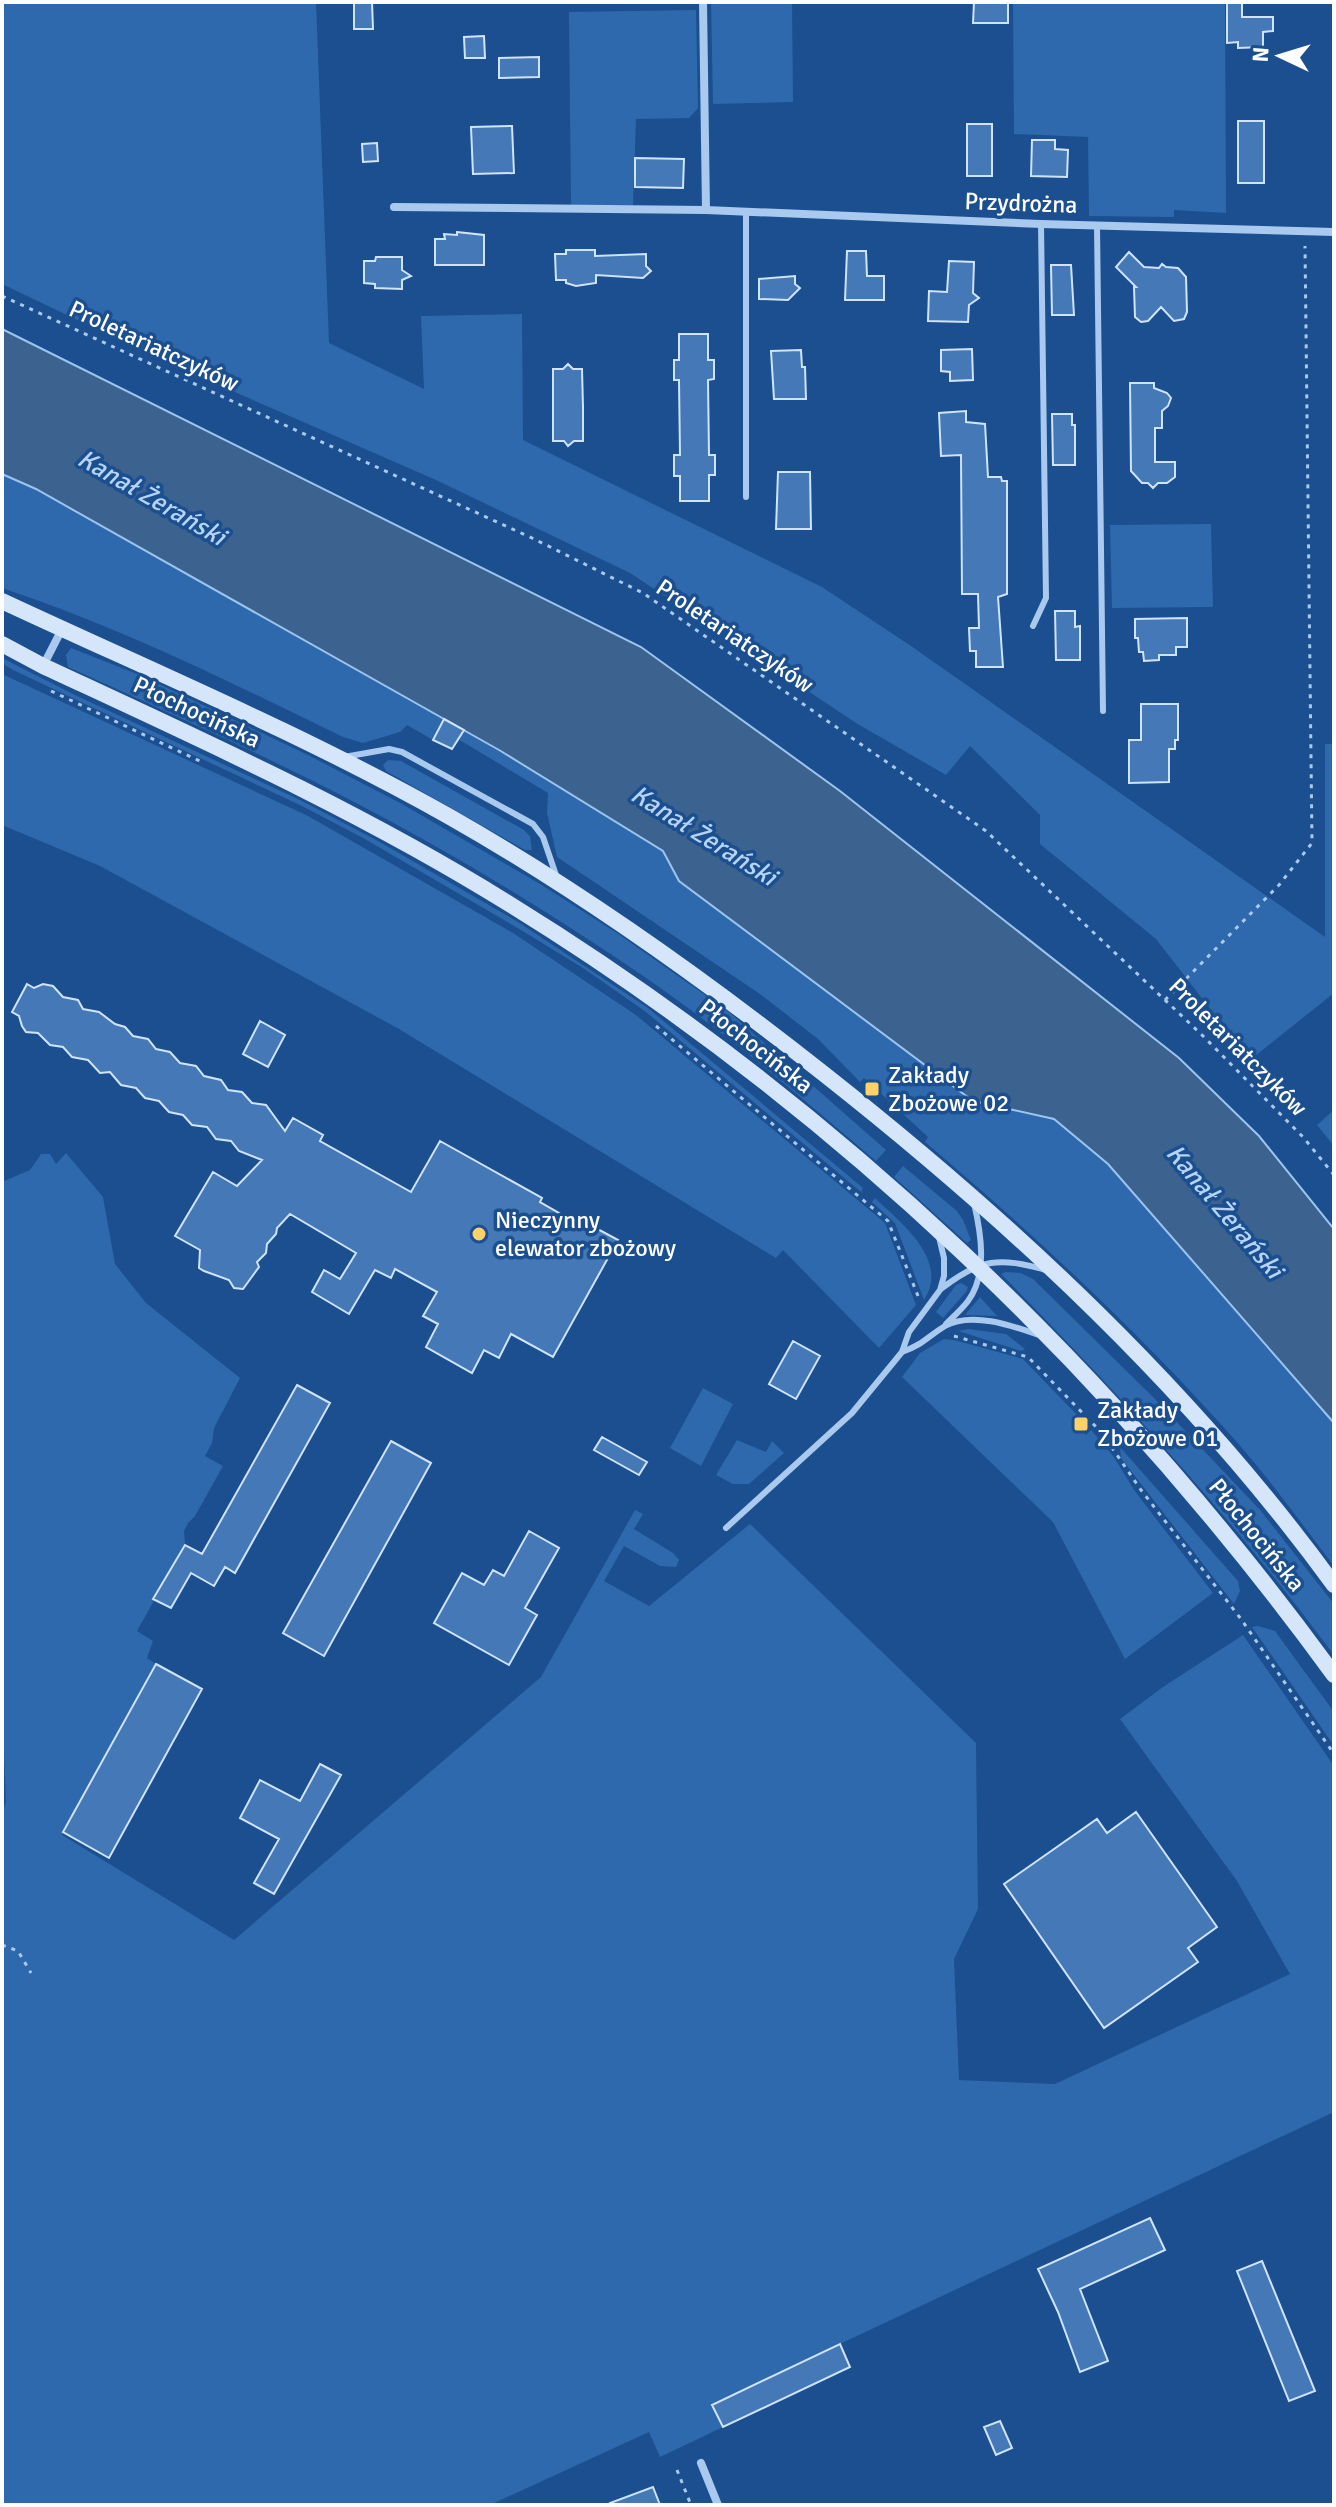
<svg xmlns="http://www.w3.org/2000/svg" width="1336" height="2507" viewBox="0 0 1336 2507" font-family="Signika,sans-serif">
<style>
.green{fill:#2e69ad}
.water{fill:#3c6290;stroke:#9cc4f0;stroke-width:2}
.building{fill:#4478b7;stroke:#cfe3fa;stroke-width:2}
.lines{fill:none;stroke-linecap:round;stroke-linejoin:round}
.path{stroke:#a9c9ee;stroke-width:3;stroke-dasharray:4 6;stroke-linecap:butt}
.service{stroke:#a9c9ee;stroke-width:6}
.minor{stroke:#a9c9ee;stroke-width:8}
.secondary{stroke:#d6e6fa;stroke-width:16}
.poi-dot{fill:#ffd166;stroke:#1b4f8f;stroke-width:3}
.labels{text-anchor:middle;stroke-width:7;stroke-linejoin:round;paint-order:stroke}
.street-label{font-size:24px;fill:#fff;stroke:#1b4f8f}
.poi-label{font-size:24px;fill:#fff;stroke:#1b4f8f;text-anchor:start}
.water-label{font-size:26px;font-style:italic;fill:#b5d3f5;stroke:#1b4f8f}
</style>
<rect width="100%" height="100%" fill="#1b4f8f"/>
<path class="green" d="M 4,2 L 316,2 L 329,343 L 424,389 L 421,316 L 522,314 L 523,440 L 822,587 L 914,648 L 1325,937 L 1325,744 L 1334,744 L 1334,993 L 1250,1060 L 1156,939 L 1040,844 L 1040,815 L 970,746 L 946,775 L 856,723 L 630,573 L 436,480 L 157,358 L 2,284 Z
M 711,2 L 792,2 L 793,102 L 713,104 Z
M 1013,2 L 1225,2 L 1226,213 L 1174,210 L 1174,217 L 1089,216 L 1088,137 L 1014,134 Z
M 696,10 L 698,108 L 689,118 L 636,119 L 633,205 L 571,205 L 569,12 Z
M 2,474 L 36,489 L 444,719 L 433,740 L 407,725 L 400,732 L 363,743 L 343,737 C 232,683 120,627 2,588 Z
M 1211,524 L 1213,607 L 1112,608 L 1110,525 Z
M 71,648 L 142,676 L 310,756 L 402,804 L 540,884 L 617,933 L 729,1012 L 886,1150 L 876,1161 C 795,1092 713,1022 624,963 C 560,920 494,879 428,842 C 312,776 189,722 68,667 L 66,655 Z
M 2,658 L 75,695 L 300,800 L 378,841 L 518,922 L 648,1008 L 863,1188 L 861,1192 L 646,1012 L 583,968 L 521,930 L 363,838 L 302,806 L 13,670 L 2,663 Z
M 2,674 L 308,816 L 513,933 L 636,1015 L 885,1223 L 916,1305 L 879,1348 L 783,1250 L 776,1258 L 399,1029 L 100,866 L 2,825 Z
M 464,730 L 663,851 L 679,881 L 973,1101 L 1054,1119 L 1108,1164 L 1334,1423 L 1334,1566 C 1302,1524 1271,1481 1236,1441 C 1140,1333 1035,1235 925,1142 L 928,1137 L 864,1078 L 860,1082 L 818,1039 L 760,994 L 557,857 L 547,813 L 548,793 L 458,739 Z
M 388,760 L 401,761 L 524,830 L 530,836 L 532,850 L 525,850 L 386,771 L 383,765 Z
M 1334,1110 L 1334,1146 L 1317,1125 Z
M 66,1153 L 103,1197 L 115,1264 L 146,1303 L 240,1378 L 214,1428 L 212,1443 L 205,1456 L 223,1466 L 195,1516 L 188,1523 L 184,1531 L 185,1545 L 137,1631 L 153,1641 L 147,1658 L 156,1664 L 62,1835 L 234,1940 L 541,1677 L 635,1510 L 643,1514 L 634,1529 L 673,1553 L 679,1560 L 676,1567 L 660,1566 L 624,1546 L 604,1581 L 649,1606 L 750,1524 L 976,1743 L 978,1909 L 954,1959 L 959,2080 L 1055,2084 L 1290,1974 L 1237,1881 L 1120,1719 L 1163,1687 L 1243,1635 L 1334,1766 L 1334,2112 L 712,2404 L 723,2427 L 660,2457 L 649,2432 L 490,2505 L 2,2505 L 2,1813 L 6,1802 L 2,1705 L 2,1182 L 30,1170 L 41,1154 L 50,1154 L 56,1164 Z
M 903,1166 L 957,1211 L 963,1220 L 971,1240 L 967,1243 L 894,1177 Z
M 875,1198 C 901,1223 950,1260 924,1300 L 895,1223 L 872,1202 Z
M 1006,1272 L 1021,1273 L 1033,1279 L 1154,1398 L 1261,1511 L 1334,1604 L 1334,1655 C 1233,1519 1120,1394 1001,1274 Z
M 961,1283 L 968,1287 L 966,1292 L 943,1318 L 936,1312 L 956,1285 Z
M 980,1297 L 997,1316 L 965,1315 Z
M 968,1329 L 1006,1334 L 1025,1349 L 1021,1351 L 958,1331 Z
M 944,1339 L 954,1340 L 1023,1359 L 1077,1415 L 1072,1419 L 1086,1435 L 1091,1430 L 1114,1457 L 1134,1490 L 1213,1593 L 1125,1659 L 1053,1522 L 902,1377 L 920,1353 Z
M 703,1388 L 733,1404 L 701,1466 L 670,1448 Z
M 737,1440 L 766,1452 L 772,1441 L 784,1453 L 749,1484 L 733,1484 L 716,1475 Z
M 1120,1447 L 1238,1581 L 1240,1591 L 1234,1604 L 1121,1458 Z
M 1258,1626 L 1275,1631 L 1334,1712 L 1334,1746 L 1252,1627 Z"/>
<path class="water" d="M 2,329 L 641,647 L 840,791 L 1179,1058 L 1259,1136 L 1334,1229 L 1334,1423 L 1108,1164 L 1054,1119 L 973,1101 L 679,881 L 663,851 L 499,750 L 36,489 L 2,474 Z"/>
<path class="building" d="M 354,2 L 372,2 L 373,29 L 354,29 Z
M 974,2 L 1008,2 L 1008,23 L 973,23 Z
M 1227,2 L 1242,2 L 1242,17 L 1273,17 L 1273,31 L 1263,32 L 1263,47 L 1238,48 L 1238,42 L 1227,43 Z
M 484,36 L 485,58 L 465,58 L 464,37 Z
M 539,57 L 539,77 L 499,78 L 499,58 Z
M 1238,121 L 1264,121 L 1264,183 L 1238,183 Z
M 967,124 L 992,124 L 992,176 L 967,176 Z
M 512,126 L 514,173 L 473,174 L 471,127 Z
M 1032,140 L 1055,140 L 1055,149 L 1068,150 L 1067,177 L 1031,176 Z
M 377,143 L 378,161 L 363,162 L 362,144 Z
M 635,158 L 684,159 L 683,188 L 635,187 Z
M 457,232 L 484,235 L 484,265 L 435,265 L 435,239 L 445,239 L 444,234 L 457,235 Z
M 566,250 L 595,250 L 595,256 L 646,254 L 646,266 L 651,271 L 643,278 L 596,275 L 596,283 L 576,286 L 566,283 L 566,280 L 556,280 L 555,254 L 566,254 Z
M 847,251 L 866,251 L 867,276 L 884,276 L 884,300 L 845,300 Z
M 1129,252 L 1144,267 L 1159,268 L 1162,264 L 1166,267 L 1178,268 L 1186,277 L 1187,312 L 1184,319 L 1174,321 L 1161,307 L 1148,321 L 1141,322 L 1135,317 L 1134,287 L 1136,287 L 1116,267 Z
M 376,257 L 402,257 L 402,270 L 411,276 L 402,280 L 402,289 L 375,288 L 375,284 L 364,283 L 364,261 L 375,261 Z
M 949,261 L 974,262 L 973,293 L 979,298 L 969,305 L 968,322 L 928,321 L 929,291 L 947,292 Z
M 1051,265 L 1071,265 L 1074,315 L 1052,315 Z
M 795,276 L 795,284 L 800,288 L 788,300 L 759,299 L 759,279 Z
M 679,334 L 708,334 L 708,360 L 714,360 L 714,379 L 708,380 L 709,455 L 715,455 L 715,475 L 709,475 L 709,501 L 680,501 L 680,476 L 674,476 L 674,455 L 680,455 L 679,380 L 674,380 L 674,360 L 679,360 Z
M 972,349 L 973,380 L 950,381 L 950,372 L 941,371 L 941,350 Z
M 801,350 L 802,367 L 805,367 L 806,399 L 774,399 L 771,351 Z
M 568,364 L 573,369 L 582,369 L 583,407 L 583,441 L 574,441 L 568,446 L 564,441 L 553,441 L 553,369 L 563,369 Z
M 1130,383 L 1154,383 L 1154,388 L 1167,393 L 1171,398 L 1168,406 L 1162,411 L 1162,428 L 1155,428 L 1155,462 L 1175,462 L 1175,477 L 1167,483 L 1158,483 L 1153,488 L 1148,483 L 1142,483 L 1131,471 Z
M 966,411 L 966,422 L 985,424 L 988,477 L 1001,477 L 1002,481 L 1007,481 L 1007,594 L 998,597 L 1003,667 L 976,667 L 976,651 L 970,651 L 969,628 L 979,628 L 978,594 L 962,594 L 961,455 L 941,456 L 939,413 Z
M 1052,414 L 1072,414 L 1072,425 L 1075,425 L 1075,465 L 1053,465 Z
M 778,472 L 810,472 L 811,529 L 776,529 Z
M 1055,611 L 1075,611 L 1075,627 L 1080,626 L 1080,660 L 1056,660 Z
M 1187,618 L 1187,647 L 1176,647 L 1176,655 L 1159,655 L 1159,660 L 1144,661 L 1143,652 L 1139,652 L 1138,638 L 1135,638 L 1135,619 Z
M 1141,704 L 1178,704 L 1178,740 L 1175,740 L 1175,749 L 1169,749 L 1169,782 L 1129,783 L 1129,740 L 1141,740 Z
M 444,719 L 464,730 L 452,749 L 433,740 Z
M 27,984 L 34,988 L 43,984 L 53,986 L 63,997 L 78,1000 L 83,1009 L 99,1012 L 115,1024 L 125,1027 L 133,1036 L 148,1039 L 156,1049 L 170,1052 L 180,1063 L 196,1066 L 204,1076 L 221,1080 L 228,1090 L 242,1092 L 252,1103 L 266,1105 L 285,1131 L 293,1118 L 323,1135 L 320,1141 L 411,1192 L 440,1141 L 542,1198 L 540,1202 L 568,1218 L 570,1214 L 618,1240 L 553,1357 L 511,1334 L 499,1358 L 484,1350 L 472,1373 L 426,1347 L 438,1324 L 423,1316 L 437,1292 L 395,1269 L 391,1278 L 375,1270 L 349,1314 L 312,1292 L 324,1270 L 340,1279 L 356,1253 L 290,1214 L 277,1228 L 276,1234 L 267,1244 L 266,1253 L 257,1262 L 259,1267 L 243,1289 L 234,1288 L 229,1280 L 204,1271 L 199,1268 L 200,1250 L 175,1236 L 213,1172 L 237,1186 L 262,1160 L 239,1151 L 231,1141 L 216,1139 L 207,1127 L 192,1125 L 183,1115 L 169,1112 L 159,1101 L 145,1098 L 136,1088 L 121,1085 L 110,1072 L 100,1073 L 88,1060 L 72,1057 L 63,1047 L 50,1045 L 38,1033 L 26,1032 L 22,1026 L 19,1016 L 12,1012 Z
M 260,1021 L 285,1035 L 268,1067 L 243,1054 Z
M 793,1341 L 820,1356 L 796,1399 L 769,1384 Z
M 297,1385 L 330,1403 L 235,1573 L 225,1567 L 214,1586 L 191,1573 L 171,1608 L 153,1599 L 185,1545 L 202,1554 Z
M 602,1437 L 647,1462 L 639,1475 L 594,1450 Z
M 391,1441 L 431,1463 L 324,1656 L 283,1633 Z
M 529,1531 L 559,1548 L 525,1608 L 537,1615 L 509,1665 L 434,1623 L 462,1573 L 484,1585 L 493,1570 L 504,1576 Z
M 156,1664 L 202,1689 L 109,1858 L 63,1832 Z
M 320,1764 L 341,1775 L 274,1894 L 254,1883 L 279,1839 L 240,1818 L 260,1780 L 300,1801 Z
M 1136,1812 L 1217,1927 L 1188,1948 L 1198,1962 L 1104,2028 L 1004,1884 L 1097,1819 L 1107,1833 Z
M 1150,2218 L 1165,2250 L 1080,2289 L 1108,2361 L 1080,2372 L 1058,2312 L 1038,2269 Z
M 1262,2261 L 1315,2391 L 1289,2401 L 1237,2271 Z
M 840,2344 L 850,2367 L 723,2427 L 712,2405 Z
M 1000,2421 L 1012,2448 L 996,2455 L 984,2427 Z
M 653,2487 L 660,2505 L 611,2505 L 610,2503 Z"/>
<g class="lines">
<path class="path" d="M 2,296 L 532,538 L 643,593 L 986,831 L 1202,1035 L 1303,1137 L 1334,1175
M 51,691 L 204,763
M 1165,1000 L 1279,885 L 1312,843 L 1305,246
M 656,1026 L 888,1221 L 918,1296
M 954,1336 L 1028,1357 L 1102,1433 L 1141,1490 L 1241,1619 L 1334,1754
M 2,1945 L 18,1951 L 31,1973
M 677,2470 L 691,2505"/>
<path class="service" d="M 746,212 L 746,497
M 1097,226 L 1103,711
M 1033,626 L 1046,598 L 1041,224
M 344,757 L 389,749 L 402,752 L 533,824 L 543,837 L 557,878
M 941,1289 C 981,1258 999,1257 1046,1270
M 946,1324 C 953,1317 962,1309 968,1301 C 988,1274 981,1233 974,1203
M 902,1352 C 924,1344 927,1337 945,1326 C 972,1311 1013,1326 1039,1335
M 726,1528 L 852,1413 L 902,1352 L 909,1332 L 940,1290 L 944,1276 L 944,1258 L 939,1237"/>
<path class="minor" d="M 703,2 L 706,210 L 1041,224 L 1334,232
M 394,207 L 706,210
M 43,666 L 62,629
M 701,2463 L 718,2505"/>
<path class="secondary" d="M 2,601 C 152,671 305,735 450,817 C 582,892 705,980 824,1074 C 1013,1223 1192,1390 1334,1585
M 2,644 L 43,666 C 202,740 362,812 511,905 C 833,1104 1111,1369 1334,1675"/>
</g>
<g class="poi-dot">
<rect x="864" y="1081" width="16" height="16" rx="4"/>
<circle cx="479" cy="1234" r="8"/>
<rect x="1073" y="1416" width="16" height="16" rx="4"/>
</g>
<g class="labels">
<g class="street-label">
<text transform="translate(1021 203) rotate(2)" y="8">Przydrożna</text>
<text transform="translate(154 346) rotate(25)" y="8">Proletariatczyków</text>
<text transform="translate(735 636) rotate(34)" y="8">Proletariatczyków</text>
<text transform="translate(197 712) rotate(25)" y="8">Płochocińska</text>
<text transform="translate(756 1046) rotate(38)" y="8">Płochocińska</text>
<text transform="translate(1238 1047) rotate(45)" y="8">Proletariatczyków</text>
<text transform="translate(1257 1535) rotate(51)" y="8">Płochocińska</text>
</g>
<g class="poi-label">
<text x="888" y="1083">Zakłady<tspan x="888" dy="28">Zbożowe 02</tspan></text>
<text x="495" y="1228">Nieczynny<tspan x="495" dy="28">elewator zbożowy</tspan></text>
<text x="1097" y="1418">Zakłady<tspan x="1097" dy="28">Zbożowe 01</tspan></text>
</g>
<g class="water-label">
<text transform="translate(152 497) rotate(30)" y="9">Kanał Żerański</text>
<text transform="translate(704 835) rotate(32)" y="9">Kanał Żerański</text>
<text transform="translate(1225 1211) rotate(50)" y="9">Kanał Żerański</text>
</g>
</g>
<rect width="1336" height="2507" fill="none" stroke="#ffffff" stroke-width="8"/>
<g transform="translate(1280 56) rotate(274)" stroke="#1b4f8f" stroke-width="6" paint-order="stroke">
<path d="M0-6L14 30L0 20L-14 30Z" fill="#ffffff"/>
<text y="-12" font-size="22" font-weight="bold" text-anchor="middle" fill="#ffffff">N</text>
</g>
</svg>
